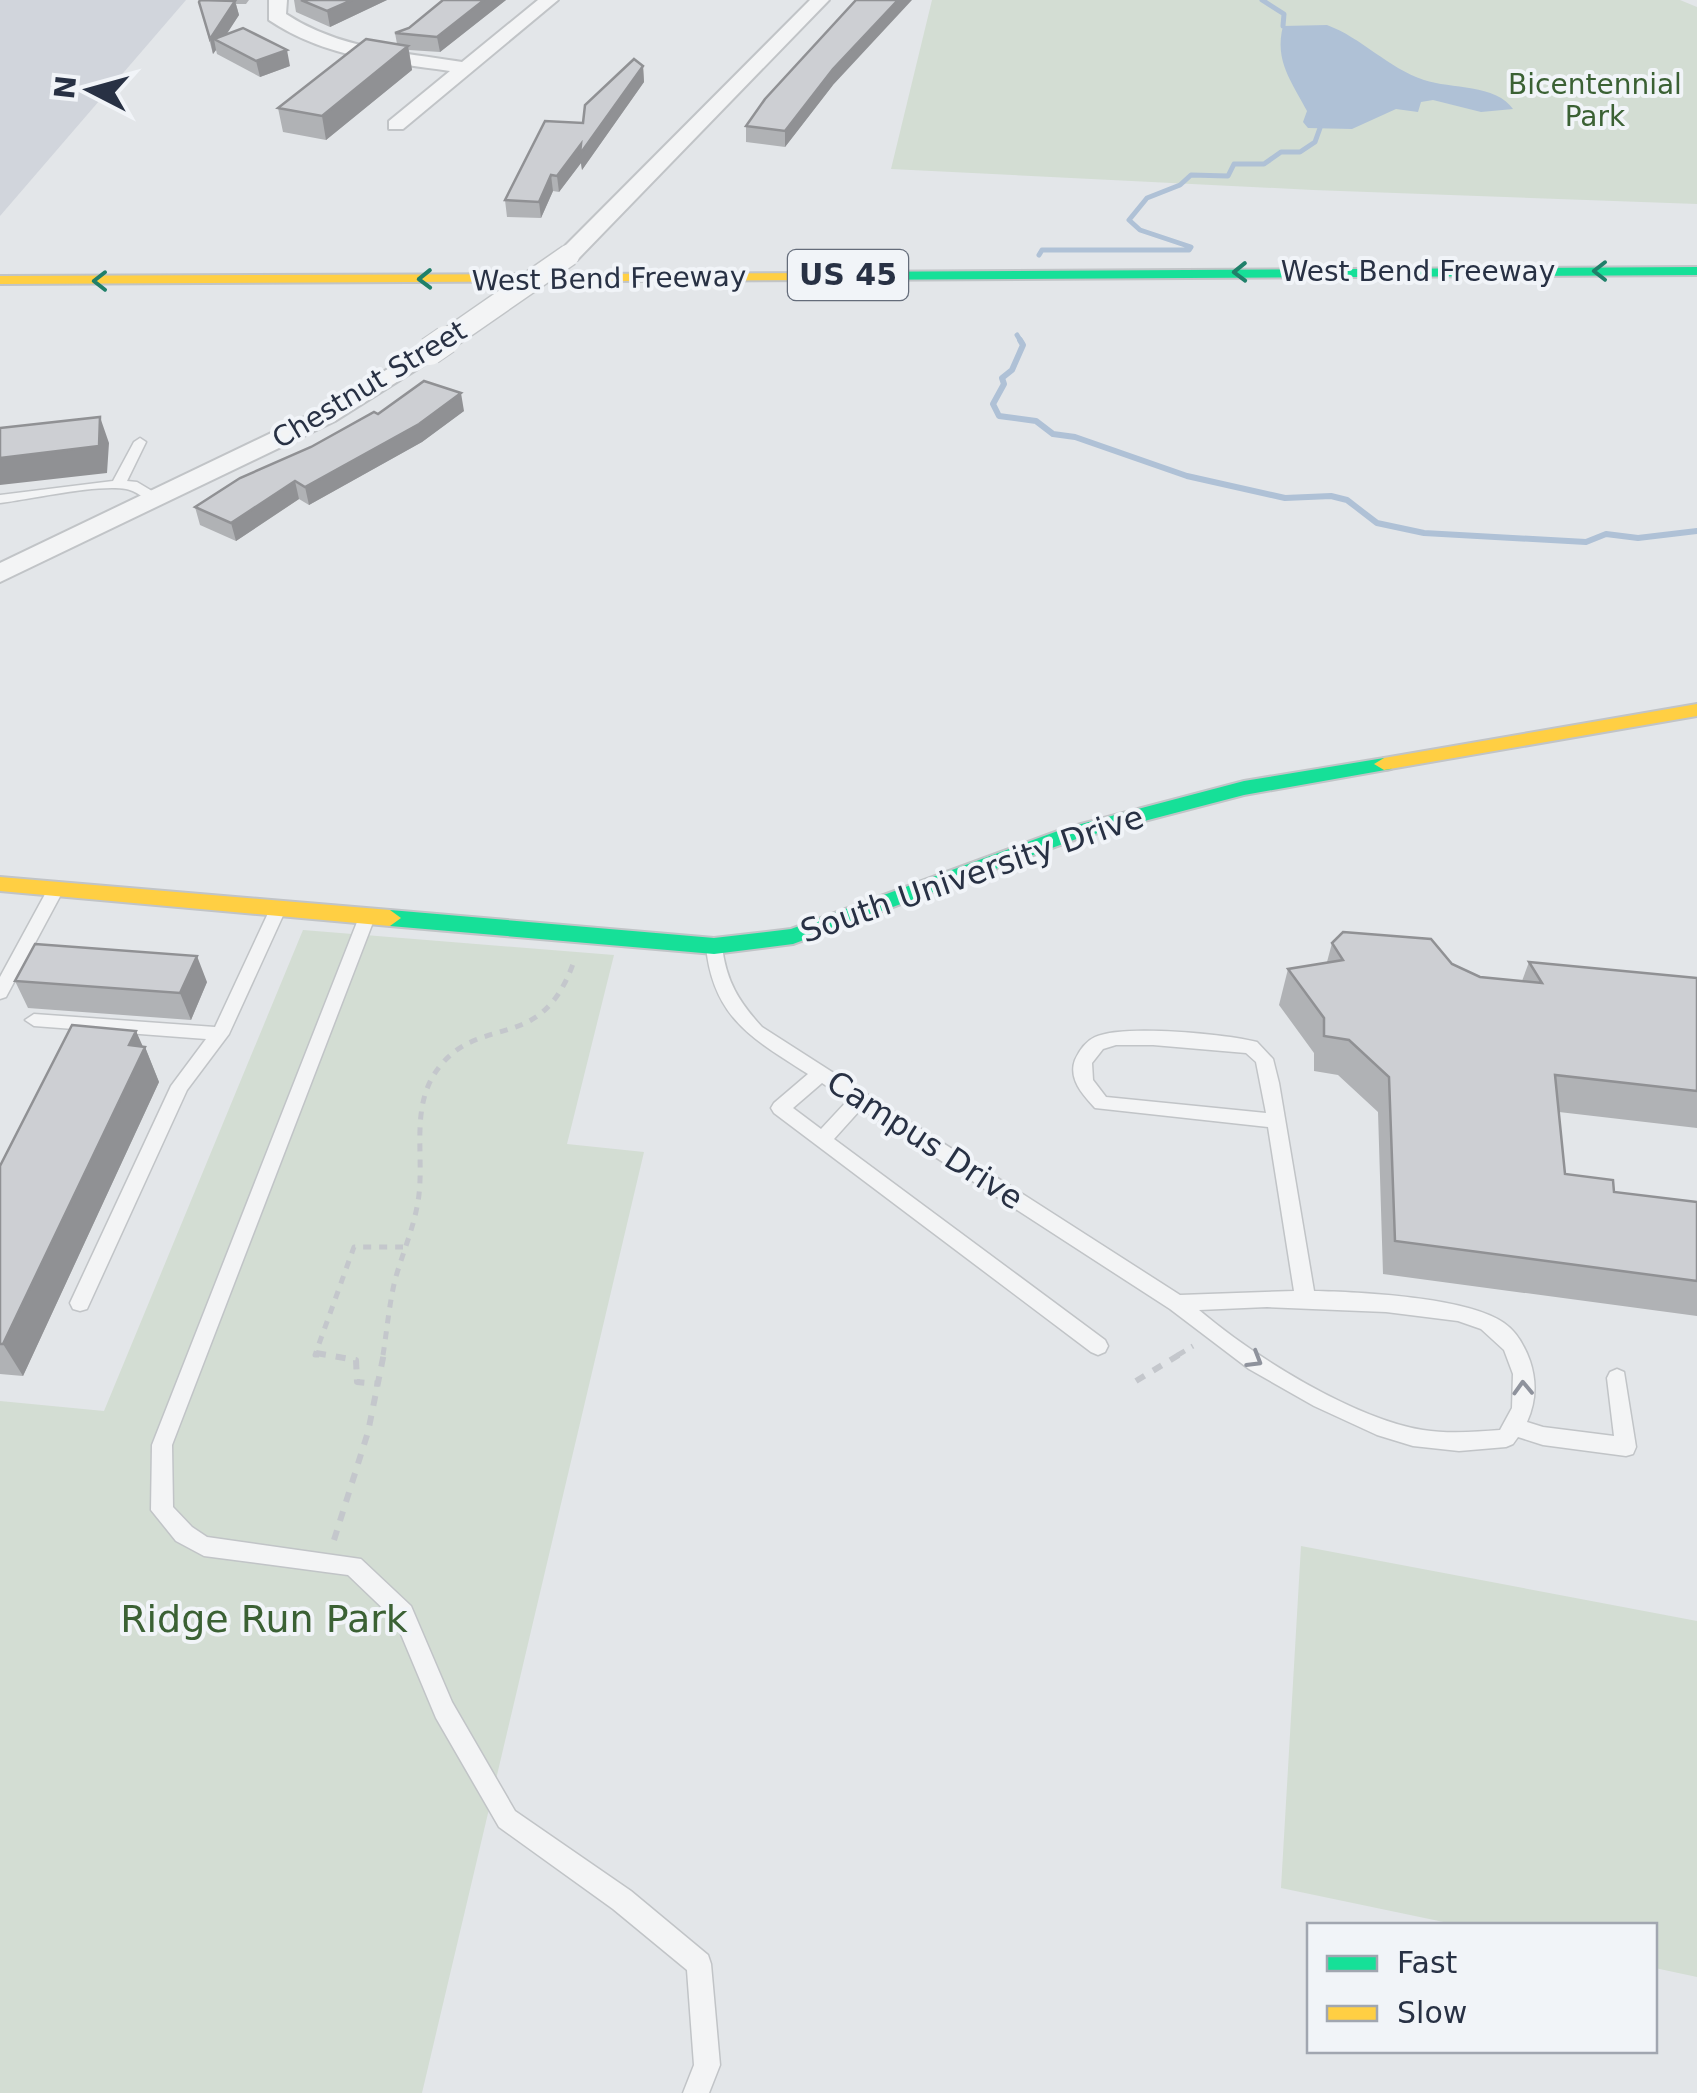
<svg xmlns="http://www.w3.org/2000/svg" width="1697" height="2093" viewBox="0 0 1697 2093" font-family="'DejaVu Sans',sans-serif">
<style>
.built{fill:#d1d5dc}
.green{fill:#d3ddd3}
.water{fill:#afc1d6}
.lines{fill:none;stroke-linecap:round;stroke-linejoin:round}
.stream-far1{stroke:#afc1d6;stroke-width:5}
.stream{stroke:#afc1d6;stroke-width:6}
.lane-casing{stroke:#c1c4c7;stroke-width:3}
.street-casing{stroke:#c1c4c7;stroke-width:4}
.fast-casing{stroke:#c1c4c7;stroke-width:4}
.slow-casing{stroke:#c1c4c7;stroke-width:4}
.path-far1{stroke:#c4c7cc;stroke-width:5;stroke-dasharray:8 8;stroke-linecap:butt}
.path{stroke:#c4c7cc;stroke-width:6;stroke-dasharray:10 10;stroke-linecap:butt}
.lane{fill:#f3f4f5;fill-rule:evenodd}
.street{fill:#f3f4f5;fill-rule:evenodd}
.fast{fill:#16e098;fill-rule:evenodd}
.slow{fill:#ffcf43;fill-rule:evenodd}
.street-bridge-far1-casing{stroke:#c1c4c7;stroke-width:24;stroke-linecap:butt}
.street-bridge-casing{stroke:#c1c4c7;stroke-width:30;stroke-linecap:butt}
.street-bridge-far1{stroke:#f3f4f5;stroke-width:21}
.street-bridge{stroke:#f3f4f5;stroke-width:28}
.wall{fill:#b0b2b5}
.shaded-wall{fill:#909194}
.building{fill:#cdcfd3;stroke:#909194;stroke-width:2.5}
.oneway{stroke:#20806a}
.oneway2{stroke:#8e929c}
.labels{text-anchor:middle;stroke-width:8;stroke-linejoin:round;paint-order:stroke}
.far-park-label{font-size:28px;fill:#3b6134;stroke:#f1f4f8}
.far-street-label{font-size:28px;fill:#283144;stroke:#f1f4f8}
.shield{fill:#f1f4f8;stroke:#646c7a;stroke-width:2.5}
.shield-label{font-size:30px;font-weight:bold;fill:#283144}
.street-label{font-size:32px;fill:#283144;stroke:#f1f4f8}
.near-park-label{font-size:38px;fill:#3b6134;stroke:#f1f4f8}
</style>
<rect width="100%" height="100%" fill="#e3e6e9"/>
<path class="built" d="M 0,0 L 186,0 L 0,216 Z"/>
<path class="green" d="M 932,0 L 1680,0 L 1697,7 L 1697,204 L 1313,190 L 891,169 Z
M 303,930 L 614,955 L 567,1144 L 644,1152 L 422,2093 L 0,2093 L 0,1401 L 104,1411 Z
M 1301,1546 L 1697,1621 L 1697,1977 L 1655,1968 L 1654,1926 L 1458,1925 L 1281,1888 Z"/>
<path class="water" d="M 1327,25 C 1362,38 1388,68 1424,80 C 1451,89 1496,84 1513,109 L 1481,112 L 1433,100 L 1421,102 L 1418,112 L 1396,109 L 1352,129 L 1308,128 L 1303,122 L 1307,111 C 1292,82 1274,61 1283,26 Z"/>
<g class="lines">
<path class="stream-far1" d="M 1262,0 L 1284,14 L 1283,26
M 1039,255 L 1042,250 L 1189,250 L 1191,247 L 1140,230 L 1129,220 L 1147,198 L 1180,185 L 1191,175 L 1228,176 L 1234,164 L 1264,164 L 1281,152 L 1300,152 L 1315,142 L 1320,128
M 1017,335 L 1022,343"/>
<path class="stream" d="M 1020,340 L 1023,345 L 1012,370 L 1002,378 L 1004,384 L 993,404 L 999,416 L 1036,421 L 1053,434 L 1075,437 L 1187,476 L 1285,498 L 1331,496 L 1347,500 L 1377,523 L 1424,533 L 1586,542 L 1606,534 L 1638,538 L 1697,531"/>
<g class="lane-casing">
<path id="lane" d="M 140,438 L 146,442 L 127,481 L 137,482 L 162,497 L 162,503 C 147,504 139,491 126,489 C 97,484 32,499 0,503 L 0,495 L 113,481 L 134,442 Z
M 56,883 L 64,889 L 6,997 L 0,999 L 0,977 L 50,885 Z
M 278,903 L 286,909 L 229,1034 L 187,1090 L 87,1309 L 80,1311 L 73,1309 L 70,1303 L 171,1086 L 206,1039 L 34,1026 L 25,1020 L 34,1014 L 215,1027 L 270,909 Z
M 367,911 L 375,917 L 172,1445 L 173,1507 L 192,1527 L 207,1537 L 361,1559 L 411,1606 L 452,1702 L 515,1811 L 631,1891 L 708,1955 L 711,1964 L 720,2065 L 709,2093 L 683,2093 L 694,2065 L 687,1970 L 613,1909 L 499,1827 L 436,1718 L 395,1620 L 348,1575 L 204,1556 L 176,1541 L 151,1510 L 152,1445 L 359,917 Z
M 714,940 L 722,946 C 726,981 739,1002 762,1027 L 1180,1295 L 1294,1291 L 1268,1127 L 1095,1108 C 1083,1095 1068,1079 1075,1060 C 1079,1051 1086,1041 1095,1037 C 1123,1024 1226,1034 1257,1042 L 1273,1059 L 1279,1083 L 1314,1291 C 1360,1292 1468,1297 1504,1323 C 1517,1332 1525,1347 1530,1361 C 1537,1382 1536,1402 1527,1422 L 1543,1427 L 1614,1436 L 1607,1378 L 1610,1372 L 1617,1369 L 1624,1372 L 1636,1447 L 1633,1454 L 1626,1456 L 1543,1445 L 1518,1437 L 1513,1444 L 1506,1447 L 1459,1451 L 1413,1446 L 1377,1435 L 1314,1406 L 1249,1369 L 1170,1309 L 861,1109 L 834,1139 L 1105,1340 L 1108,1346 L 1105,1352 L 1098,1355 L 1091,1352 L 774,1113 L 771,1108 L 774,1103 L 808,1074 C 753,1039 713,1018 706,946 ZM 1116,1045 L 1153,1045 L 1246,1053 L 1256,1062 L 1266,1113 L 1106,1097 L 1093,1080 L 1092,1063 L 1103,1049 ZM 822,1083 L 848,1100 L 821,1129 L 793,1108 ZM 1267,1307 L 1386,1312 L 1458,1321 L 1481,1329 L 1504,1350 L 1513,1374 L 1512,1408 L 1500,1430 C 1475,1432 1448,1434 1423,1430 C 1352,1418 1253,1356 1199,1310 Z"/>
</g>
<g class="street-casing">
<path id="street" d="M 269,0 L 287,0 L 286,14 C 339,49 400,52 462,62 L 538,0 L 558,0 L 403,129 L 389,129 L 389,121 L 450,71 C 386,62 324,57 269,20 Z
M 810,0 L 829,0 L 577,260 L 561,260 L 558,255 L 561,250 Z
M 430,344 L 438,346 L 442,351 L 438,356 L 335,421 L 0,582 L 0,563 L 317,411 Z"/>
</g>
<g class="fast-casing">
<path id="fast" d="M 1697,267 L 1697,275 L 831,280 L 824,276 L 831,272 Z
M 1384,758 L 1394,764 L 1391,769 L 1244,795 L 1079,838 L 793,944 L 714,954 L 390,926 L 379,918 L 390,910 L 714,938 L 791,929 L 1066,828 L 1244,781 Z"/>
</g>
<g class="slow-casing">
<path id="slow" d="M 836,273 L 836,279 L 831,280 L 0,284 L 0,276 Z
M 1697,704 L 1697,716 L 1384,770 L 1374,764 L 1384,758 Z
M 0,877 L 390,910 L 401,918 L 390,926 L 0,891 Z"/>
</g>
<path class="path-far1" d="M 319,1355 L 315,1355 L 354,1247 L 403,1247
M 383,1355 C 387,1330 389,1305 395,1280 C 402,1255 412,1232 417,1207 C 427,1160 407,1107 440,1066 C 483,1013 540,1054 573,964
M 1178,1355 L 1193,1346"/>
<path class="path" d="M 316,1353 L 356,1360 L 357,1382 L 379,1384
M 1136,1381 L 1182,1353
M 334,1540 L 368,1432 L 384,1353"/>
<use href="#lane" class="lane"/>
<use href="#street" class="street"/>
<use href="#fast" class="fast"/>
<use href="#slow" class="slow"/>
<g class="street-bridge-far1-casing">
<path id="street-bridge-far1" d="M 442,343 L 569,255"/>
</g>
<g class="street-bridge-casing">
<path id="street-bridge" d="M 430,351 L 446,340"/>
</g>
<use href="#street-bridge-far1" class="street-bridge-far1"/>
<use href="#street-bridge" class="street-bridge"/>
</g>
<path class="wall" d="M 200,0 L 249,0 L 246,4 L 236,4 L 239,15 L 226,34 L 290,66 L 260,77 L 217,54 L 216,50 L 213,54 L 203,17 L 199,2 Z
M 294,0 L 387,0 L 330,27 L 296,12 Z
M 443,0 L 506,0 L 440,52 L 409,50 L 412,70 L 326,140 L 283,132 L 278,108 L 397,44 L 395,33 L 409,28 Z
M 643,66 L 644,82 L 582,170 L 581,163 L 559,192 L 553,191 L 541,218 L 507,217 L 505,200 Z
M 833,85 L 785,147 L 746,142 L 746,126 Z
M 464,411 L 422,442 L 309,505 L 299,499 L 236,541 L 200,525 L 195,507 L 311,447 L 378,414 Z
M 1332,943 L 1452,964 L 1480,977 L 1522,981 L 1529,962 L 1697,978 L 1697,1128 L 1559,1112 L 1565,1174 L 1614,1192 L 1697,1202 L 1697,1316 L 1383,1274 L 1378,1112 L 1338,1075 L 1314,1071 L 1314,1053 L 1279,1005 L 1288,969 L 1327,962 Z
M 15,981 L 207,982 L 191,1020 L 28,1008 Z
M 136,1031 L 142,1047 L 145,1047 L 159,1082 L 23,1376 L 0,1374 L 0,1166 Z"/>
<path class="shaded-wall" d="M 352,0 L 387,0 L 330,27 L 327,11 Z
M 484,0 L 506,0 L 440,52 L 437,37 Z
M 898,0 L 912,0 L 833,85 L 785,147 L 785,131 L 833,69 Z
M 235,1 L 239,15 L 221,43 L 214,39 L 216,50 L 213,54 L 210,39 Z
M 408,46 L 412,70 L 326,140 L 322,116 Z
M 287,50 L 290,66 L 260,77 L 256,61 Z
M 643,66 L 644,82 L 582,170 L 581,163 L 559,192 L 557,176 Z
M 551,175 L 553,191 L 541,218 L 539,202 Z
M 461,393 L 464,411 L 422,442 L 309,505 L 305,487 Z
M 100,417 L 109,443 L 107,473 L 0,485 L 0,458 Z
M 295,481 L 299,499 L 236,541 L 231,523 Z
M 197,956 L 207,982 L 191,1020 L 180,993 Z
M 136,1031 L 144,1049 L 145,1047 L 159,1082 L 23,1376 L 3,1344 Z"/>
<path class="building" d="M 200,0 L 235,1 L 210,39 L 199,2 Z
M 301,0 L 352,0 L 327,11 Z
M 443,0 L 484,0 L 437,37 L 395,33 L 409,28 Z
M 856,0 L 898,0 L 833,69 L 785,131 L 746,126 L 765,99 Z
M 243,28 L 287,50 L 256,61 L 214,39 Z
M 366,39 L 408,46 L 322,116 L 278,108 Z
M 634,59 L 643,66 L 580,154 L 581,144 L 557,176 L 551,175 L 539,202 L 505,200 L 545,121 L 583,123 L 585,105 Z
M 424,381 L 461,393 L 419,424 L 305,487 L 295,481 L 231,523 L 195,507 L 240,478 L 311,447 L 374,412 L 378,414 Z
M 100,417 L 99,446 L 0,458 L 0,428 Z
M 1343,932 L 1431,939 L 1452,964 L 1480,977 L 1542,983 L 1529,962 L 1697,978 L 1697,1091 L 1555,1075 L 1565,1174 L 1613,1180 L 1614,1192 L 1697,1202 L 1697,1281 L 1395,1241 L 1389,1077 L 1349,1040 L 1324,1036 L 1324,1018 L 1288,969 L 1343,960 L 1332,943 Z
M 35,944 L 197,956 L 180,993 L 15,981 Z
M 72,1025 L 136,1031 L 129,1045 L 145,1047 L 3,1344 L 0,1344 L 0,1166 Z"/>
<defs><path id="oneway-chevron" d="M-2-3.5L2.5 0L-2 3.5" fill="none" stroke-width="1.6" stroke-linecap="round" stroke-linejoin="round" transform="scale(2.5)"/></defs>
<g class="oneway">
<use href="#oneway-chevron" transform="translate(1600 271) rotate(180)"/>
<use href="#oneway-chevron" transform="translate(1240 272) rotate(179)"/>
<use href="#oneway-chevron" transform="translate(425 279) rotate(179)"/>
<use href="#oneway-chevron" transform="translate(100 281) rotate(-180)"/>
</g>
<g class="oneway2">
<use href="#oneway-chevron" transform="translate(1255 1360) rotate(31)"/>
<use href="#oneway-chevron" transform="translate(1523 1388) rotate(-92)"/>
</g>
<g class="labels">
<g class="far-park-label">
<text x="1595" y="94">Bicentennial<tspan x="1595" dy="32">Park</tspan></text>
</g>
<g class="far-street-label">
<text x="1418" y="281">West Bend Freeway</text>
<text transform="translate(609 278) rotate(-1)" y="10">West Bend Freeway</text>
<text transform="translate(369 384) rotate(-31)" y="10">Chestnut Street</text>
</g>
<rect class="shield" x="788" y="250" width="120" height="50" rx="8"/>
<g class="shield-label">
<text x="848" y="285">US 45</text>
</g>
<g class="street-label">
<text transform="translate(972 874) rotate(-19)" y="11">South University Drive</text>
<text transform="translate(925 1140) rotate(33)" y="11">Campus Drive</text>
</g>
<g class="near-park-label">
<text x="264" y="1632">Ridge Run Park</text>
</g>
</g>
<rect x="1307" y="1923" width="350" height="130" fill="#f1f4f8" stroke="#a1a6b0" stroke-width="2.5"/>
<rect x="1327" y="1956" width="50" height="15" fill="#16e098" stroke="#a1a6b0" stroke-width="2.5"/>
<text x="1397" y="1973" font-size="30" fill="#283144">Fast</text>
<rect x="1327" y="2006" width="50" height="15" fill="#ffcf43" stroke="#a1a6b0" stroke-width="2.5"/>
<text x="1397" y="2023" font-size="30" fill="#283144">Slow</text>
<g transform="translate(90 90) rotate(276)" stroke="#f1f4f8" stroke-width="8" paint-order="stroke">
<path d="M0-8L18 38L0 25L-18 38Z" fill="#283144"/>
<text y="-15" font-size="28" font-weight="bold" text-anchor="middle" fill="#283144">N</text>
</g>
</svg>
